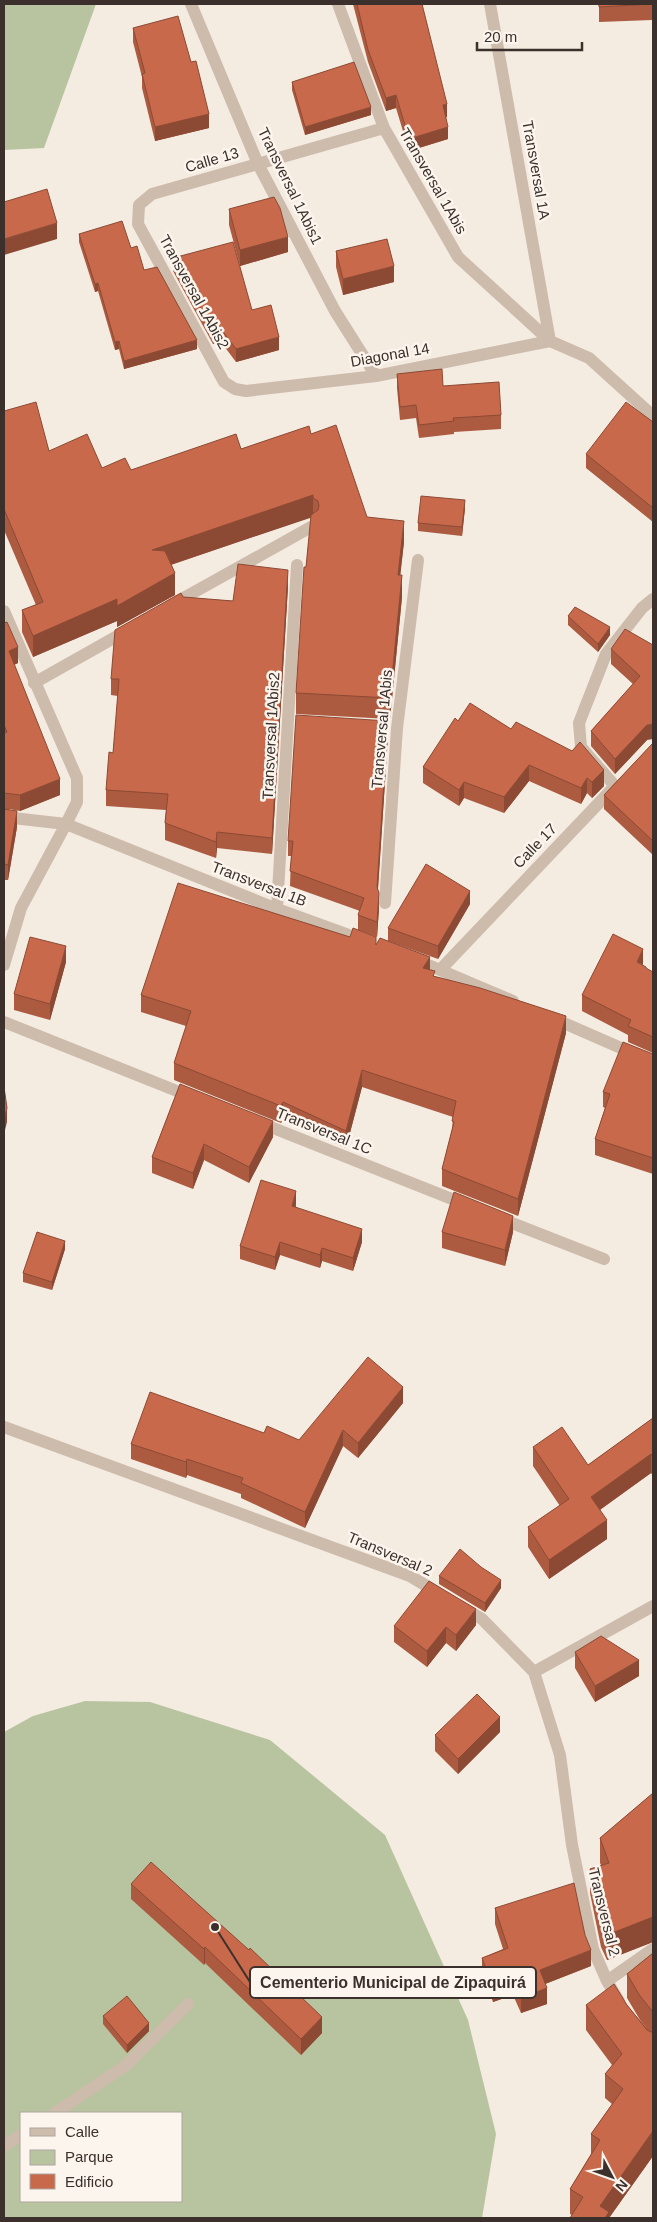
<svg xmlns="http://www.w3.org/2000/svg" width="657" height="2222" viewBox="0 0 657 2222" font-family="Arial,sans-serif">
<style>
.green{fill:#b8c4a0;fill-rule:evenodd}
.lines{fill:none;stroke-linecap:round;stroke-linejoin:round}
.minor{stroke:#cdbbac;stroke-width:12}
.wall{fill:#ac5a40}
.shaded-wall{fill:#8c4a34}
.building{fill:#c8694b;stroke:#8c4a34}
.labels{text-anchor:middle;stroke-width:5;stroke-linejoin:round;paint-order:stroke}
.street-label{font-size:15px;fill:#3b302b;stroke:#fbf5ee}
.leader{fill:none;stroke:#3b302b;stroke-width:2}
.callout-dot{fill:#3b302b;stroke:#fbf5ee;stroke-width:2}
.callout{fill:#fbf5ee;stroke:#3b302b;stroke-width:2}
.callout-label{font-size:16px;text-anchor:middle;font-weight:bold;fill:#3b302b}
</style>
<rect width="100%" height="100%" fill="#f4ebe1"/>
<path class="green" d="M 4,4 L 96,4 L 44,148 L 4,150 Z
M 85,1701 L 150,1702 L 270,1740 L 385,1835 L 468,2020 L 496,2134 L 482,2218 L 4,2218 L 4,1732 L 33,1716 ZM 21,2113 L 181,2113 L 181,2201 L 21,2201 Z"/>
<g class="lines">
<path class="minor" d="M 191,4 L 258,164 L 335,311 L 376,376
M 338,4 L 384,128 L 458,257 L 550,341 L 589,358 L 653,416
M 490,4 L 550,341
M 384,128 L 152,194 L 139,205 L 138,224 L 224,382 L 235,389 L 246,391 L 376,376 L 550,341
M 171,605 L 311,527
M 4,611 L 77,778 L 77,802 L 66,824 L 277,909 L 365,941
M 34,683 L 128,630
M 615,786 L 581,747 L 579,723 L 606,654 L 642,608 L 653,599
M 4,817 L 66,824 L 21,908 L 4,965
M 385,903 L 397,728 L 418,560
M 277,909 L 297,565
M 414,959 L 513,1001
M 441,969 L 615,786
M 550,1017 L 653,1062
M 4,1022 L 192,1097
M 258,1122 L 467,1205
M 499,1218 L 604,1259
M 4,1427 L 410,1576 L 440,1594
M 461,1607 L 482,1619 L 534,1672 L 560,1755 L 572,1845 L 593,1949 L 607,1981 L 619,2001
M 534,1672 L 653,1606
M 607,1981 L 653,1949
M 55,2113 L 125,2066 L 188,2004
M 4,2146 L 21,2135"/>
</g>
<path class="wall" d="M 353,4 L 422,4 L 447,117 L 446,117 L 448,139 L 409,151 L 396,108 L 386,111 L 368,62 Z
M 599,4 L 652,4 L 652,20 L 599,22 Z
M 133,28 L 191,62 L 209,128 L 155,141 L 142,88 L 142,77 L 133,42 Z
M 292,82 L 371,115 L 305,135 L 292,90 Z
M 229,209 L 288,252 L 240,266 L 229,225 Z
M 79,234 L 131,248 L 144,270 L 197,349 L 124,369 L 119,349 L 115,350 L 98,291 L 95,292 L 79,242 Z
M 336,251 L 394,282 L 343,295 L 336,267 Z
M 173,258 L 252,310 L 279,350 L 236,362 L 221,342 L 213,344 L 173,271 Z
M 397,374 L 443,386 L 501,415 L 501,429 L 454,432 L 454,434 L 419,438 L 416,418 L 400,420 L 397,388 Z
M 4,411 L 49,451 L 102,468 L 131,470 L 241,449 L 311,434 L 367,517 L 404,542 L 400,575 L 402,597 L 390,719 L 296,714 L 296,693 L 306,567 L 311,517 L 171,565 L 175,595 L 117,627 L 117,621 L 33,657 L 22,632 L 22,610 L 36,605 L 4,530 Z
M 653,422 L 653,522 L 586,468 L 586,454 Z
M 465,508 L 462,536 L 418,531 L 418,523 Z
M 288,586 L 272,854 L 217,848 L 216,858 L 165,840 L 165,823 L 166,810 L 106,806 L 106,790 L 113,753 L 118,696 L 111,695 L 111,679 L 183,597 L 233,601 Z
M 568,616 L 610,635 L 598,652 L 568,625 Z
M 4,623 L 18,663 L 14,665 L 60,795 L 20,811 L 9,809 L 17,827 L 8,880 L 4,880 Z
M 653,645 L 647,740 L 615,774 L 591,746 L 591,731 L 633,684 L 611,664 L 611,649 Z
M 458,721 L 511,729 L 604,786 L 592,798 L 587,793 L 581,804 L 529,781 L 504,813 L 464,798 L 459,806 L 423,783 L 423,767 Z
M 388,736 L 378,890 L 379,908 L 377,937 L 358,930 L 358,915 L 360,911 L 290,886 L 291,856 L 288,856 L 288,841 Z
M 653,743 L 653,855 L 604,809 L 604,795 Z
M 470,904 L 438,959 L 388,941 L 388,928 Z
M 350,937 L 376,945 L 430,970 L 435,977 L 566,1033 L 518,1216 L 442,1186 L 442,1169 L 452,1130 L 453,1117 L 362,1087 L 346,1148 L 283,1119 L 281,1123 L 174,1080 L 174,1063 L 186,1026 L 141,1012 L 141,995 Z
M 66,962 L 50,1020 L 14,1010 L 14,994 Z
M 643,965 L 646,969 L 653,972 L 653,1053 L 628,1042 L 628,1035 L 582,1011 L 582,995 Z
M 653,1054 L 653,1174 L 595,1155 L 595,1139 L 605,1108 L 603,1107 L 603,1092 Z
M 180,1084 L 273,1137 L 249,1183 L 204,1160 L 193,1189 L 152,1173 L 152,1157 Z
M 296,1204 L 296,1207 L 362,1242 L 353,1271 L 322,1261 L 320,1268 L 280,1255 L 275,1270 L 240,1259 L 240,1246 Z
M 442,1232 L 513,1232 L 505,1266 L 442,1248 Z
M 65,1249 L 52,1290 L 23,1282 L 23,1273 Z
M 403,1403 L 358,1458 L 343,1446 L 305,1528 L 241,1498 L 241,1494 L 187,1475 L 186,1478 L 131,1459 L 131,1444 L 264,1433 L 299,1440 Z
M 653,1418 L 653,1476 L 651,1473 L 600,1510 L 607,1539 L 549,1579 L 528,1547 L 528,1527 L 560,1506 L 533,1466 L 533,1447 L 588,1465 Z
M 481,1567 L 501,1588 L 485,1612 L 439,1584 L 439,1576 Z
M 476,1625 L 456,1651 L 446,1643 L 427,1667 L 394,1642 L 394,1626 Z
M 575,1652 L 639,1676 L 595,1702 L 575,1668 Z
M 500,1732 L 458,1774 L 435,1751 L 435,1735 Z
M 653,1793 L 653,1942 L 607,1960 L 601,1947 L 590,1893 L 590,1869 L 601,1865 L 600,1863 L 600,1838 Z
M 131,1884 L 322,2033 L 301,2055 L 205,1963 L 204,1965 L 131,1899 Z
M 495,1908 L 591,1966 L 545,1984 L 547,2004 L 521,2013 L 513,1995 L 493,2002 L 482,1973 L 482,1958 L 503,1949 L 495,1924 Z
M 653,1953 L 653,2156 L 609,2218 L 572,2215 L 570,2214 L 570,2189 L 591,2154 L 591,2134 L 612,2104 L 605,2098 L 605,2074 L 612,2065 L 586,2030 L 586,2005 L 627,2005 L 648,2030 L 640,2020 L 627,1998 L 627,1974 Z
M 103,2016 L 149,2031 L 127,2053 L 103,2024 Z"/>
<path class="shaded-wall" d="M 396,95 L 396,108 L 386,111 L 386,98 Z
M 447,104 L 447,117 L 443,118 L 443,105 Z
M 371,107 L 371,115 L 305,135 L 305,127 Z
M 209,114 L 209,128 L 155,141 L 155,127 Z
M 448,127 L 448,139 L 409,151 L 409,139 Z
M 57,223 L 57,239 L 4,255 L 4,239 Z
M 288,237 L 288,252 L 240,266 L 240,250 Z
M 394,266 L 394,282 L 343,295 L 343,279 Z
M 98,283 L 98,291 L 95,292 L 95,284 Z
M 221,329 L 221,342 L 213,344 L 213,331 Z
M 279,337 L 279,350 L 236,362 L 236,349 Z
M 197,340 L 197,349 L 124,369 L 124,361 Z
M 119,341 L 119,349 L 115,350 L 115,342 Z
M 313,495 L 313,517 L 152,571 L 152,550 Z
M 465,500 L 465,508 L 462,536 L 462,527 Z
M 404,521 L 404,542 L 398,596 L 398,575 Z
M 288,570 L 288,586 L 272,854 L 272,838 Z
M 175,573 L 175,595 L 117,627 L 117,621 L 33,657 L 33,636 Z
M 402,575 L 402,597 L 390,719 L 390,698 Z
M 610,627 L 610,635 L 598,652 L 598,644 Z
M 18,647 L 18,663 L 9,667 L 9,651 Z
M 388,721 L 388,736 L 377,902 L 377,887 Z
M 653,724 L 653,739 L 647,740 L 615,774 L 615,759 L 647,725 Z
M 529,765 L 529,781 L 504,813 L 504,797 Z
M 604,770 L 604,786 L 592,798 L 592,782 Z
M 587,778 L 587,793 L 581,804 L 581,788 Z
M 60,779 L 60,795 L 20,811 L 20,795 Z
M 464,782 L 464,798 L 459,806 L 459,790 Z
M 17,811 L 17,827 L 8,880 L 8,865 Z
M 217,832 L 217,848 L 216,858 L 216,842 Z
M 470,891 L 470,904 L 438,959 L 438,946 Z
M 379,893 L 379,908 L 377,937 L 377,922 Z
M 66,946 L 66,962 L 50,1020 L 50,1004 Z
M 643,949 L 643,965 L 637,962 Z
M 430,957 L 430,974 L 423,968 Z
M 566,1016 L 566,1033 L 518,1216 L 518,1199 Z
M 362,1070 L 362,1087 L 346,1148 L 346,1131 Z
M 283,1102 L 283,1119 L 281,1123 L 281,1106 Z
M 7,1108 L 7,1122 L 4,1134 L 4,1120 Z
M 273,1121 L 273,1137 L 249,1183 L 249,1167 Z
M 204,1144 L 204,1160 L 193,1189 L 193,1173 Z
M 296,1191 L 296,1204 L 292,1219 L 292,1206 Z
M 513,1216 L 513,1232 L 505,1266 L 505,1250 Z
M 362,1229 L 362,1242 L 353,1271 L 353,1258 Z
M 65,1241 L 65,1249 L 52,1290 L 52,1282 Z
M 280,1242 L 280,1255 L 275,1270 L 275,1257 Z
M 322,1248 L 322,1261 L 320,1268 L 320,1255 Z
M 403,1387 L 403,1403 L 358,1458 L 358,1443 Z
M 343,1430 L 343,1446 L 305,1528 L 305,1512 Z
M 651,1454 L 651,1473 L 591,1516 L 591,1497 Z
M 187,1459 L 187,1475 L 186,1478 L 186,1462 Z
M 607,1520 L 607,1539 L 549,1579 L 549,1560 Z
M 501,1580 L 501,1588 L 485,1612 L 485,1603 Z
M 476,1609 L 476,1625 L 456,1651 L 456,1635 Z
M 446,1627 L 446,1643 L 427,1667 L 427,1651 Z
M 639,1660 L 639,1676 L 595,1702 L 595,1686 Z
M 500,1717 L 500,1732 L 458,1774 L 458,1759 Z
M 653,1917 L 653,1942 L 607,1960 L 607,1935 Z
M 205,1947 L 205,1963 L 204,1965 L 204,1949 Z
M 591,1950 L 591,1966 L 540,1986 L 540,1970 Z
M 513,1979 L 513,1995 L 493,2002 L 493,1986 Z
M 547,1988 L 547,2004 L 521,2013 L 521,1998 Z
M 322,2017 L 322,2033 L 301,2055 L 301,2039 Z
M 149,2023 L 149,2031 L 127,2053 L 127,2045 Z
M 653,2131 L 653,2156 L 609,2218 L 600,2218 L 600,2206 Z"/>
<path class="building" d="M 357,4 L 422,4 L 447,104 L 443,105 L 448,127 L 409,139 L 396,95 L 386,98 L 368,50 Z
M 599,4 L 652,4 L 599,7 Z
M 178,16 L 191,62 L 196,61 L 209,114 L 155,127 L 142,74 L 145,73 L 133,28 Z
M 354,62 L 371,107 L 305,127 L 292,82 Z
M 47,189 L 57,223 L 4,239 L 4,202 Z
M 274,197 L 280,208 L 288,237 L 240,250 L 229,209 Z
M 122,221 L 131,248 L 137,246 L 144,270 L 157,267 L 197,340 L 124,361 L 119,341 L 115,342 L 98,283 L 95,284 L 79,234 Z
M 387,239 L 394,266 L 343,279 L 336,251 Z
M 233,242 L 252,310 L 271,305 L 279,337 L 236,349 L 221,329 L 213,331 L 173,258 Z
M 442,369 L 443,386 L 499,382 L 501,415 L 453,418 L 454,421 L 419,425 L 416,405 L 400,407 L 397,374 Z
M 36,402 L 49,451 L 87,434 L 102,468 L 125,458 L 131,470 L 236,434 L 241,449 L 309,426 L 311,434 L 336,425 L 367,517 L 404,521 L 398,575 L 402,575 L 390,698 L 296,693 L 304,567 L 306,567 L 311,515 L 318,510 L 319,506 L 318,501 L 313,498 L 313,495 L 152,550 L 165,551 L 175,573 L 117,606 L 117,599 L 33,636 L 22,610 L 43,602 L 4,509 L 4,411 Z
M 626,402 L 653,422 L 653,508 L 586,454 Z
M 421,496 L 465,500 L 462,527 L 418,523 Z
M 238,564 L 288,570 L 272,838 L 217,832 L 216,842 L 165,823 L 168,794 L 106,790 L 109,752 L 113,753 L 119,679 L 111,679 L 115,630 L 181,593 L 183,597 L 233,601 Z
M 575,607 L 610,627 L 598,644 L 568,616 Z
M 7,622 L 18,647 L 9,651 L 60,779 L 20,795 L 4,793 L 4,733 L 7,732 L 4,725 L 4,623 Z
M 625,629 L 653,645 L 653,724 L 647,725 L 615,759 L 591,731 L 640,676 L 611,649 Z
M 470,703 L 511,729 L 516,722 L 572,751 L 580,742 L 604,770 L 592,782 L 587,778 L 581,788 L 529,765 L 504,797 L 464,782 L 459,790 L 423,767 L 455,718 L 458,721 Z
M 296,715 L 388,721 L 377,887 L 379,893 L 377,922 L 358,915 L 364,898 L 290,871 L 293,841 L 288,841 Z
M 653,743 L 653,841 L 604,795 Z
M 4,809 L 17,811 L 8,865 L 4,864 Z
M 426,864 L 470,891 L 438,946 L 388,928 Z
M 178,883 L 350,937 L 353,928 L 376,937 L 376,945 L 380,938 L 430,957 L 423,968 L 435,971 L 433,976 L 480,988 L 566,1016 L 518,1199 L 442,1169 L 454,1122 L 452,1121 L 456,1101 L 362,1070 L 346,1131 L 283,1102 L 281,1106 L 174,1063 L 191,1011 L 141,995 Z
M 613,934 L 643,949 L 637,962 L 646,967 L 646,968 L 653,972 L 653,1037 L 628,1026 L 631,1020 L 582,995 Z
M 30,937 L 66,946 L 50,1004 L 14,994 Z
M 623,1042 L 653,1054 L 653,1158 L 595,1139 L 610,1094 L 603,1092 Z
M 180,1084 L 273,1121 L 249,1167 L 204,1144 L 193,1173 L 152,1157 Z
M 4,1087 L 7,1108 L 4,1120 Z
M 261,1180 L 296,1191 L 292,1206 L 362,1229 L 353,1258 L 322,1248 L 320,1255 L 280,1242 L 275,1257 L 240,1246 Z
M 454,1192 L 513,1216 L 505,1250 L 442,1232 Z
M 37,1232 L 65,1241 L 52,1282 L 23,1273 Z
M 368,1357 L 403,1387 L 358,1443 L 343,1430 L 305,1512 L 241,1483 L 243,1478 L 187,1459 L 186,1462 L 131,1444 L 150,1392 L 264,1433 L 267,1426 L 299,1440 Z
M 653,1418 L 653,1457 L 651,1454 L 591,1497 L 607,1520 L 549,1560 L 528,1527 L 569,1499 L 533,1447 L 562,1427 L 588,1465 Z
M 460,1549 L 481,1567 L 501,1580 L 485,1603 L 439,1576 Z
M 429,1581 L 476,1609 L 456,1635 L 446,1627 L 427,1651 L 394,1626 Z
M 601,1636 L 639,1660 L 595,1686 L 575,1652 Z
M 477,1694 L 500,1717 L 458,1759 L 435,1735 Z
M 653,1793 L 653,1917 L 607,1935 L 601,1922 L 590,1869 L 609,1863 L 600,1838 Z
M 151,1862 L 249,1950 L 250,1948 L 322,2017 L 301,2039 L 205,1947 L 204,1949 L 131,1884 Z
M 574,1883 L 585,1935 L 591,1950 L 540,1970 L 547,1988 L 521,1998 L 513,1979 L 493,1986 L 482,1958 L 508,1948 L 495,1908 Z
M 653,1953 L 653,2012 L 640,1996 L 627,1974 Z
M 614,1984 L 627,2005 L 647,2030 L 651,2032 L 653,2032 L 653,2131 L 600,2206 L 609,2212 L 605,2218 L 570,2218 L 583,2197 L 570,2189 L 600,2140 L 591,2134 L 623,2089 L 605,2074 L 622,2054 L 586,2005 Z
M 127,1996 L 149,2023 L 127,2045 L 103,2016 Z"/>
<g class="labels">
<g class="street-label">
<text transform="translate(212 160) rotate(-16)" y="5">Calle 13</text>
<text transform="translate(536 170) rotate(80)" y="5">Transversal 1A</text>
<text transform="translate(433 181) rotate(60)" y="5">Transversal 1Abis</text>
<text transform="translate(290 186) rotate(64)" y="5">Transversal 1Abis1</text>
<text transform="translate(194 292) rotate(61)" y="5">Transversal 1Abis2</text>
<text transform="translate(390 355) rotate(-10)" y="5">Diagonal 14</text>
<text transform="translate(382 729) rotate(-85)" y="5">Transversal 1Abis</text>
<text transform="translate(271 736) rotate(-87)" y="5">Transversal 1Abis2</text>
<text transform="translate(535 846) rotate(-46)" y="5">Calle 17</text>
<text transform="translate(259 884) rotate(21)" y="5">Transversal 1B</text>
<text transform="translate(324 1131) rotate(22)" y="5">Transversal 1C</text>
<text transform="translate(390 1554) rotate(23)" y="5">Transversal 2</text>
<text transform="translate(604 1912) rotate(76)" y="5">Transversal 2</text>
</g>
</g>
<path class="leader" d="M215 1927L250 1982"/>
<circle class="callout-dot" cx="215" cy="1927" r="5"/>
<rect class="callout" x="250" y="1967" width="286" height="31" rx="5"/>
<g class="callout-label">
<text x="393" y="1988">Cementerio Municipal de Zipaquirá</text>
</g>
<rect width="657" height="2222" fill="none" stroke="#3b302b" stroke-width="10"/>
<rect x="20" y="2112" width="162" height="90" fill="#fbf5ee" stroke="#aea6a0"/>
<rect x="30" y="2128" width="25" height="8" fill="#cdbbac" stroke="#aea6a0"/>
<text x="65" y="2137" font-size="15" fill="#3b302b">Calle</text>
<rect x="30" y="2150" width="25" height="15" fill="#b8c4a0" stroke="#aea6a0"/>
<text x="65" y="2162" font-size="15" fill="#3b302b">Parque</text>
<rect x="30" y="2174" width="25" height="15" fill="#c8694b" stroke="#aea6a0"/>
<text x="65" y="2187" font-size="15" fill="#3b302b">Edificio</text>
<g transform="translate(612 2177) rotate(131)" stroke="#fbf5ee" stroke-width="4" paint-order="stroke">
<path d="M0-4L9 19L0 12L-9 19Z" fill="#3b302b"/>
<text y="-8" font-size="14" font-weight="bold" text-anchor="middle" fill="#3b302b">N</text>
</g>
<path d="M477 42v8h105v-8" fill="none" stroke="#3b302b" stroke-width="2.5"/>
<text x="484" y="42" font-size="15" fill="#3b302b" stroke="#fbf5ee" stroke-width="4" paint-order="stroke">20 m</text>
</svg>
